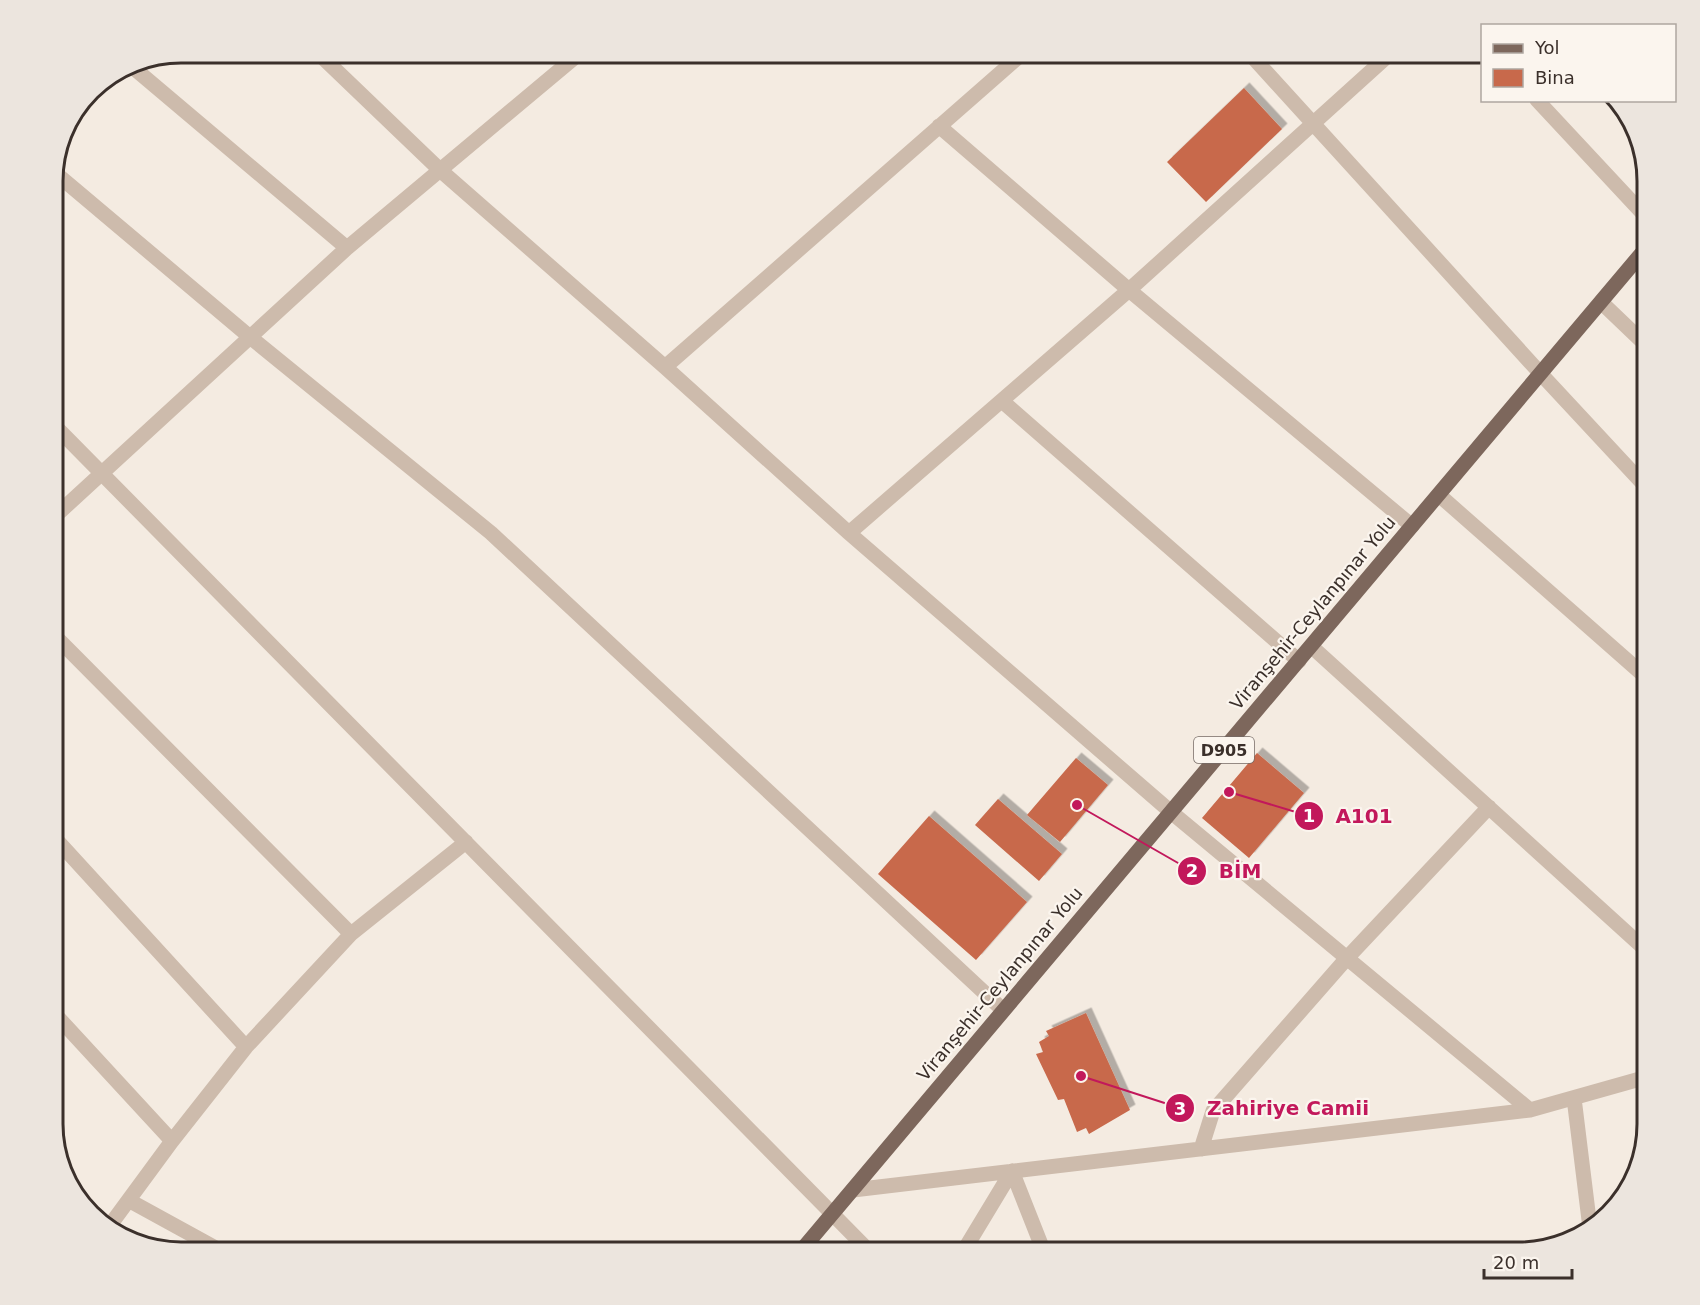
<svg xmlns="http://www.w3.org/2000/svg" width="1700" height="1305" viewBox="0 0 1700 1305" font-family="'DejaVu Sans',sans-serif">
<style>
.building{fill:#c8694b;filter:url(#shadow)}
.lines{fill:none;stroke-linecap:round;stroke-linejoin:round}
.street{stroke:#cdbbac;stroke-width:15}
.primary{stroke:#7d675c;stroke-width:15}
.labels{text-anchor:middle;stroke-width:4.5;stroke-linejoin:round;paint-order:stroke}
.shield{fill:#fbf5ee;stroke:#756b66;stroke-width:1.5}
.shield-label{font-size:16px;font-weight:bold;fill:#3b302b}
.street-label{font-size:18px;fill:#3b302b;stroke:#fbf5ee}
.rim{fill:none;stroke:#3b302b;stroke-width:3}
.leader{fill:none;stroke:#c2185b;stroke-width:2}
.callout-dot{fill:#c2185b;stroke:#fbf5ee;stroke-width:2}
.mark-label{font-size:18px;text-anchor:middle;font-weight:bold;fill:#fff}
.callout-label{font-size:20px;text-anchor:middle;font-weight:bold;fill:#c2185b;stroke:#fbf5ee;stroke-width:4.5;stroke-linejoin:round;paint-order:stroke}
</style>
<defs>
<filter id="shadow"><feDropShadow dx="5.5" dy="-5.5" stdDeviation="0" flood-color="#0004"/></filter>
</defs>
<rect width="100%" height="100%" fill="#f4ebe1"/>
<path class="building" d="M 1244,88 L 1282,129 L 1206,202 L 1167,162 Z
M 1257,753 L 1304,793 L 1249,858 L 1202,818 Z
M 1076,758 L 1108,785 L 1060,842 L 1027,815 Z
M 998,799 L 1062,854 L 1039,881 L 975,825 Z
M 929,816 L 1027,902 L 976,960 L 878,874 Z
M 1086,1013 L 1130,1110 L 1089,1134 L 1086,1128 L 1077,1132 L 1064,1099 L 1058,1100 L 1036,1054 L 1043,1052 L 1039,1042 L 1049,1036 L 1046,1031 Z"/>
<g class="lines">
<path class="street" d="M 318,53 L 440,170 L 665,367 L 849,533 L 1171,812 L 1530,1110
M 1249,53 L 1541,374 L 1647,488
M 129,64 L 347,248
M 1537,100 L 1647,218
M 939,126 L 1129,290 L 1412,526
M 53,171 L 250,337 L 491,533 L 1003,1010
M 1601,302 L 1647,346
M 665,367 L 1023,53
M 1002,401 L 1299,661
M 53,424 L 870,1252
M 1439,495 L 1647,678
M 53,518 L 347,248 L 580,53
M 849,533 L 1129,290 L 1391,53
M 53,634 L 351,934
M 1311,646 L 1647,951
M 53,836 L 246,1047
M 53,1012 L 172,1141
M 1574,1098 L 1590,1228
M 1201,1149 L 1213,1111 L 1347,958 L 1489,807
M 1012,1171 L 1044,1252
M 853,1190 L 1530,1110 L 1647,1077
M 130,1201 L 223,1252
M 108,1228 L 172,1141 L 246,1047 L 351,934 L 466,842
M 963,1252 L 1012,1171"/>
<path class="primary" d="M 800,1252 L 1647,247"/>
</g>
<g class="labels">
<rect class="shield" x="1194" y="737" width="60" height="26" rx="4.5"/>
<g class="shield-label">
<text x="1224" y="756">D905</text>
</g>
<g class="street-label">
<text transform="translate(1313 613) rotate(-50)" y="6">Viranşehir-Ceylanpınar Yolu</text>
<text transform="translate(1000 984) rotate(-50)" y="6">Viranşehir-Ceylanpınar Yolu</text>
</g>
</g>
<path d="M0 0H1700V1305H0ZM181 63H1519A118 118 0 0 1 1637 181V1124A118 118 0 0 1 1519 1242H181A118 118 0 0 1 63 1124V181A118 118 0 0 1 181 63Z" fill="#ece5de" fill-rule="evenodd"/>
<path class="rim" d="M181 63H1519A118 118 0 0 1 1637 181V1124A118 118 0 0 1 1519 1242H181A118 118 0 0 1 63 1124V181A118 118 0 0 1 181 63Z"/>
<path class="leader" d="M1229 792L1309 816M1077 805L1192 871M1081 1076L1180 1108"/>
<g class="callout-dot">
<circle cx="1229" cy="792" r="6"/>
<circle cx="1077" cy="805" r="6"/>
<circle cx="1081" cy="1076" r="6"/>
<circle cx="1309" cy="816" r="15"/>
<circle cx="1192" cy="871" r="15"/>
<circle cx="1180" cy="1108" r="15"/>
</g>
<g class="mark-label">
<text x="1309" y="822">1</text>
<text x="1192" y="877">2</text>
<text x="1180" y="1115">3</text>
</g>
<g class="callout-label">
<text x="1364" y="823">A101</text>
<text x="1240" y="878">BİM</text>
<text x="1288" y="1115">Zahiriye Camii</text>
</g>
<rect x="1481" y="24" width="195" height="78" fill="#fbf5ee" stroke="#aea6a0" stroke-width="1.5"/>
<rect x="1493" y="44" width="30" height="9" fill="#7d675c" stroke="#aea6a0" stroke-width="1.5"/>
<text x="1535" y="54" font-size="18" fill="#3b302b">Yol</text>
<rect x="1493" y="69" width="30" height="18" fill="#c8694b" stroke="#aea6a0" stroke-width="1.5"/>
<text x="1535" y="84" font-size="18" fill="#3b302b">Bina</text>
<path d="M1484 1269v9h88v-9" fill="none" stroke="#3b302b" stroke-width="3"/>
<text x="1493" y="1269" font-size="18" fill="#3b302b" stroke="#fbf5ee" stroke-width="4.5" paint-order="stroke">20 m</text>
</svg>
